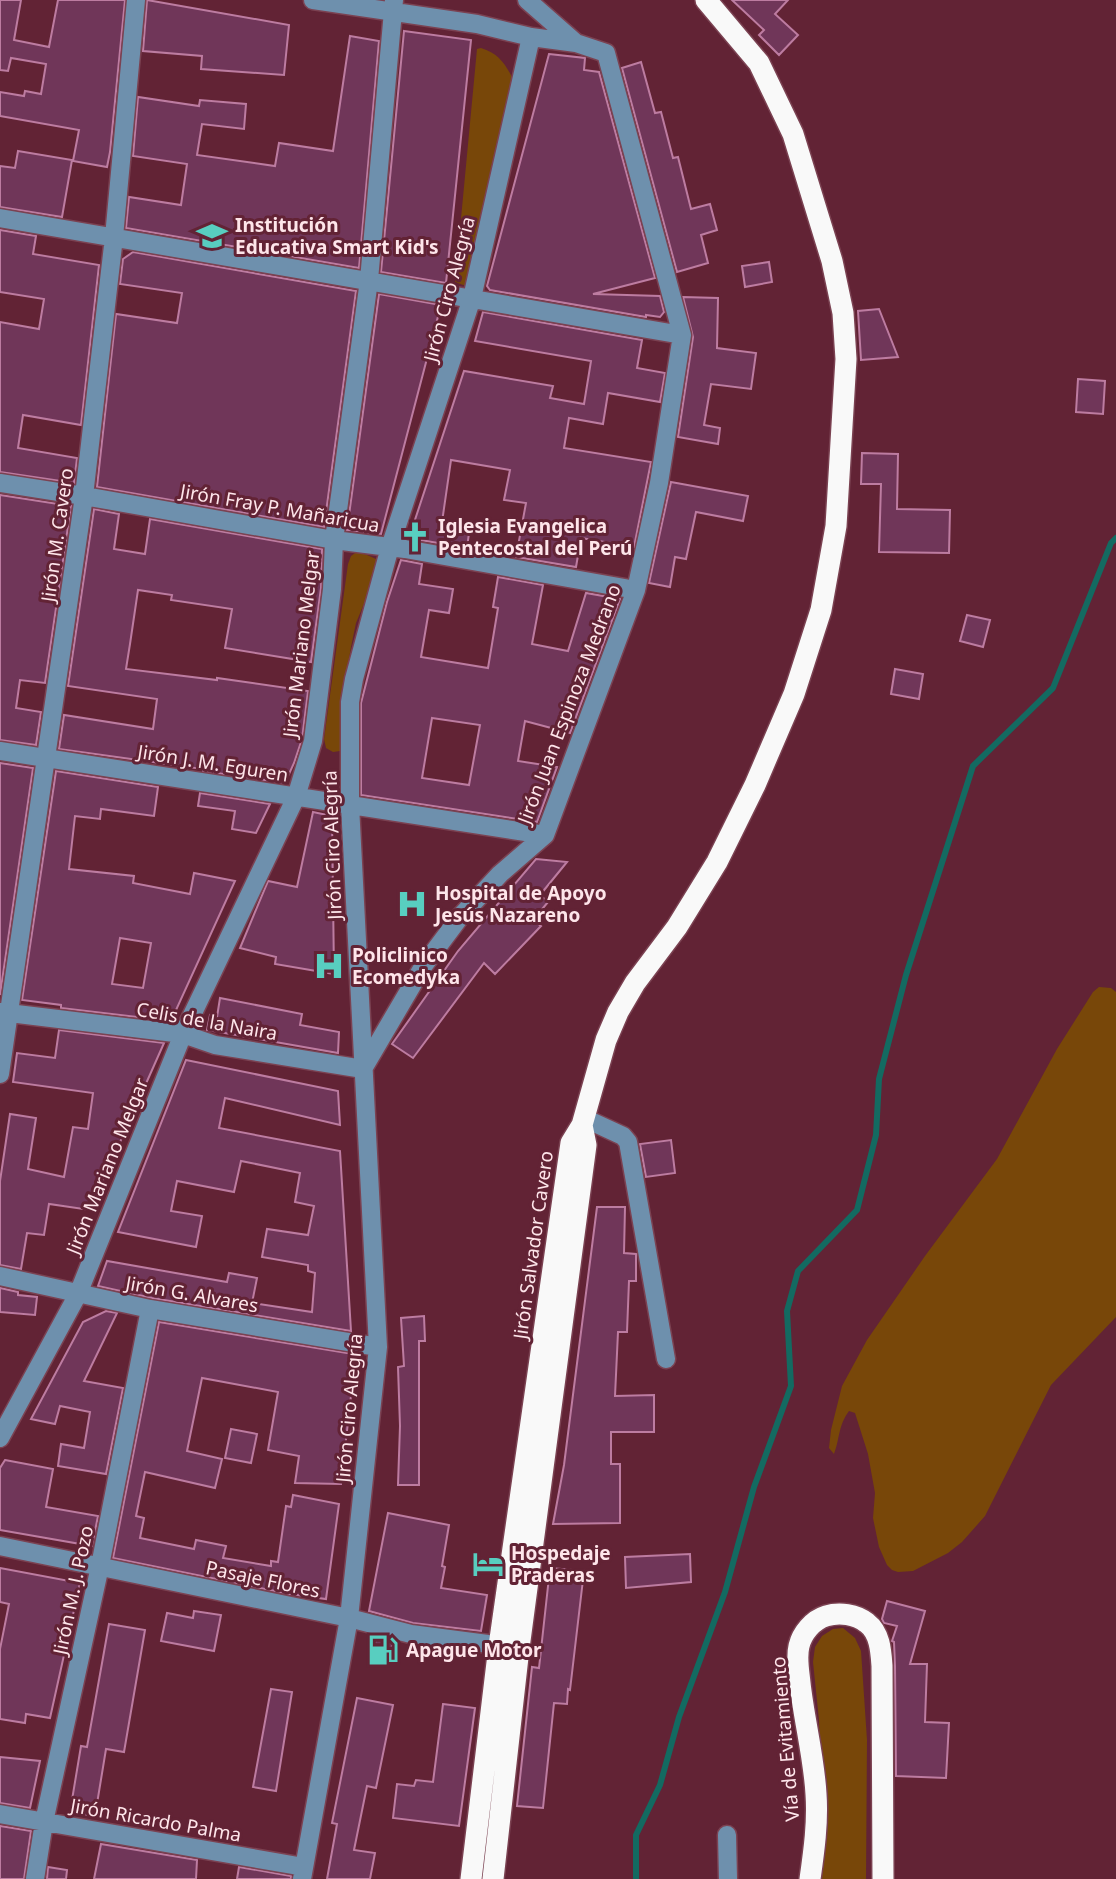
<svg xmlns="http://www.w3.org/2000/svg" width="1116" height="1879" viewBox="0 0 1116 1879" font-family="'Noto Sans',sans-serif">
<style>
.green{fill:#784709}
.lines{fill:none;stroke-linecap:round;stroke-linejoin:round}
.stream{stroke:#136a61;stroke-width:6}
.building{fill:#703659;stroke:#bd7ca1;stroke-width:2;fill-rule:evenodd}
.minor-casing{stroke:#7b4252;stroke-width:21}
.highway-casing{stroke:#7b4252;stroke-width:24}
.minor{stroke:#6e90ad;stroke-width:18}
.highway{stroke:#f9f9f9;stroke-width:21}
.labels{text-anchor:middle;stroke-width:6;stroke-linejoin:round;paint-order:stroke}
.poi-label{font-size:19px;font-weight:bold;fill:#fee5ea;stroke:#622335;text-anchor:start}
.street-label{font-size:19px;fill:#fee5ea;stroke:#622335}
</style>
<rect width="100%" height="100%" fill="#622335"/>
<path class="green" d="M 481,48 C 500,54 506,65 515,83 L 466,286 L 455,282 L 477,49 Z
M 358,551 L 376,559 L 380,565 L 356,623 L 351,647 L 347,671 L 344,744 L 340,751 L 333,752 L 326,748 L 324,739 L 348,564 L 351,556 Z
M 1099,987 L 1111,988 L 1116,992 L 1116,1317 L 1051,1385 L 985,1516 L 962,1542 L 948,1553 L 913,1571 L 898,1572 L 892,1570 L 887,1565 L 879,1547 L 873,1518 L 875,1493 L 868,1454 L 855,1413 L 849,1411 C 838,1426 840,1438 834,1454 L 829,1448 L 831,1430 L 842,1386 L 867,1340 L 925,1256 L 997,1159 L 1057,1049 L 1093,992 Z
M 843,1628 L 855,1638 L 861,1651 L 867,1740 L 866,1879 L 817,1879 L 822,1817 L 819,1720 L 813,1662 L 815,1647 L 822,1636 L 833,1629 Z"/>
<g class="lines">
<path class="stream" d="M 636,1879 L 636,1835 L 660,1785 L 679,1717 L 725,1592 L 754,1487 L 791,1386 L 787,1311 L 798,1271 L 857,1210 L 876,1135 L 879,1079 L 906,975 L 973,766 L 1053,688 L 1111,543 L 1116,538"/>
</g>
<path class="building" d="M 0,0 L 21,0 L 14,40 L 49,47 L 58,0 L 125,0 L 110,152 L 107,167 L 73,161 L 79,130 L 0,116 L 0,92 L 24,96 L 25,91 L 41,94 L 46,64 L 11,58 L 8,71 L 0,70 Z
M 147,0 L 289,25 L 284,75 L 201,69 L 202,56 L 143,51 Z
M 732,0 L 788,0 L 775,14 L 798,35 L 779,55 L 759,35 L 764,30 Z
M 404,31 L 471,40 L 446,283 L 381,272 Z
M 350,36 L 379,41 L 359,268 L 126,228 L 129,197 L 181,205 L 187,164 L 133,156 L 138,97 L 199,106 L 200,100 L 246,104 L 244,129 L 202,124 L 197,155 L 275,166 L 279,143 L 333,151 Z
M 549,54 L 585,58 L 584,70 L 599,72 L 655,278 L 593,294 L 660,296 L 664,312 L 660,317 L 646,315 L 646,317 L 490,290 L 487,286 Z
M 641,62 L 655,113 L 661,112 L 673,158 L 678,157 L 691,209 L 710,204 L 717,230 L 701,235 L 708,263 L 677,272 L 622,68 Z
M 18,151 L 72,160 L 62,217 L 0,207 L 0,166 L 15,168 Z
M 0,230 L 36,236 L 33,254 L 99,265 L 81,425 L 23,415 L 18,448 L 77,458 L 74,483 L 0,472 L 0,322 L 39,329 L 44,299 L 0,292 Z
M 133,252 L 356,291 L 324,527 L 97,487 L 116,314 L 177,323 L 182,293 L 120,284 L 123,259 Z
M 769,262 L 772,282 L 745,287 L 742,266 Z
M 379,294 L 441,305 L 381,534 L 347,530 Z
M 683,297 L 718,298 L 717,348 L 756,353 L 751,389 L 711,384 L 704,425 L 720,428 L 718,444 L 678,437 L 693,337 Z
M 879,309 L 898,357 L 861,360 L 858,311 Z
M 483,312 L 642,340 L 637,368 L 665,373 L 660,402 L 608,393 L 603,424 L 569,418 L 564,448 L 651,462 L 634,547 L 581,538 L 576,567 L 516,557 L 526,503 L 504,500 L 510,470 L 451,460 L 441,529 L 469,533 L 467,548 L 409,538 L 464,371 L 553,386 L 550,398 L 584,404 L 591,361 L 475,341 Z
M 1078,379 L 1105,381 L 1103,414 L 1076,412 Z
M 862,453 L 898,454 L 897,509 L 950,510 L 949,553 L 879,552 L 881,484 L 861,484 Z
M 671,482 L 748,496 L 743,521 L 696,512 L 686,559 L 675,557 L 670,587 L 649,583 Z
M 0,495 L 71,506 L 45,683 L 20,680 L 16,708 L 41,712 L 36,745 L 0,740 Z
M 94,509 L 119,514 L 114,549 L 145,554 L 150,519 L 322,549 L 321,588 L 311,662 L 225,648 L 232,609 L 171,600 L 172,595 L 138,590 L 130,644 L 126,669 L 217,680 L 217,678 L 308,691 L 302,739 L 294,763 L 285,783 L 203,771 L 203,769 L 59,749 L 64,715 L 153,729 L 157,699 L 68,686 Z
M 401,560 L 422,564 L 419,584 L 453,589 L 449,613 L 429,610 L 421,657 L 488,668 L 498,608 L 493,607 L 498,577 L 543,585 L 532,644 L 568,651 L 586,593 L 620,599 L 570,733 L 525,721 L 518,761 L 557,767 L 537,822 L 361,795 L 361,703 L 387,602 ZM 432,718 L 480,725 L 469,785 L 422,778 Z
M 967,615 L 990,620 L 983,647 L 960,641 Z
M 895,669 L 923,674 L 919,699 L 891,694 Z
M 0,763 L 33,768 L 0,995 Z
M 56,771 L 158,787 L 154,816 L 101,809 L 100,819 L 75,816 L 69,869 L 134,876 L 133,883 L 190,894 L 194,873 L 235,881 L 171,1021 L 61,1008 L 61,1005 L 22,1000 ZM 120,938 L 151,943 L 143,988 L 112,984 Z
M 200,793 L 270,804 L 256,833 L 232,829 L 235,811 L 198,806 Z
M 313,812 L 332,816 L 334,974 L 275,964 L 276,957 L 240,948 L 268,881 L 297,887 Z
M 536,859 L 567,862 L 540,895 L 548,902 L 533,920 L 541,926 L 495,974 L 484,963 L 413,1058 L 392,1044 L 458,951 Z
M 220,998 L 302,1014 L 300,1025 L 339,1032 L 338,1053 L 207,1030 L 210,1015 L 217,1017 Z
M 59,1030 L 164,1043 L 90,1210 L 49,1204 L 44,1235 L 27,1233 L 21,1269 L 0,1265 L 0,1181 L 10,1114 L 36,1118 L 28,1169 L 64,1177 L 73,1127 L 88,1129 L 93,1093 L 13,1082 L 17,1053 L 55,1058 Z
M 186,1060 L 338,1091 L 340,1125 L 225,1098 L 219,1128 L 340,1151 L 351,1331 L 152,1298 L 98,1286 L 107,1261 L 227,1282 L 229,1273 L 257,1278 L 252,1303 L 312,1312 L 315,1273 L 308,1271 L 308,1265 L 262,1257 L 267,1229 L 308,1235 L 314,1206 L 295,1202 L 300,1173 L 241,1161 L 234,1192 L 177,1181 L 171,1211 L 202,1216 L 196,1247 L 118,1232 Z
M 671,1140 L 675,1173 L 646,1177 L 640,1144 Z
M 597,1207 L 625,1207 L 624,1253 L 636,1254 L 636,1281 L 629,1281 L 627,1332 L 618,1332 L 615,1396 L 654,1395 L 654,1432 L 611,1432 L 611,1464 L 620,1464 L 620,1523 L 553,1524 L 564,1465 Z
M 0,1288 L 18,1292 L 18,1295 L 37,1297 L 35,1315 L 0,1312 Z
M 106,1311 L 117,1313 L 84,1381 L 123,1388 L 106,1474 L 58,1466 L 61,1444 L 84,1448 L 90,1412 L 60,1406 L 55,1424 L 31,1419 L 83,1322 Z
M 424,1316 L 425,1341 L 419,1341 L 419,1485 L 398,1485 L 400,1426 L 398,1367 L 404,1366 L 401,1318 Z
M 159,1322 L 353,1354 L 354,1369 L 341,1484 L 295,1483 L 299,1456 L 268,1450 L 278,1392 L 202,1378 L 187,1451 L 222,1459 L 215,1488 L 145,1472 L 136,1516 L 144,1518 L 140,1538 L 194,1549 L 196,1540 L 226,1546 L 223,1558 L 271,1566 L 271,1561 L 278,1562 L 286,1506 L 291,1507 L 293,1495 L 339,1504 L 326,1599 L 290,1594 L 113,1558 Z
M 231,1429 L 257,1434 L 251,1463 L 225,1458 Z
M 5,1460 L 53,1469 L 46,1507 L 98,1516 L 92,1546 L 0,1530 L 0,1468 Z
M 388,1513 L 449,1525 L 442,1566 L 445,1567 L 441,1588 L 487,1595 L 481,1631 L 413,1623 L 369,1611 Z
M 690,1554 L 691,1582 L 626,1588 L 625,1557 Z
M 0,1568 L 80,1583 L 50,1718 L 26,1714 L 25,1723 L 0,1719 L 0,1649 L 9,1604 L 0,1602 Z
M 550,1568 L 584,1571 L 570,1690 L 568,1689 L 567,1704 L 554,1703 L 543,1808 L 517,1806 L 532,1667 L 539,1668 Z
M 887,1601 L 925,1611 L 910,1664 L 927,1664 L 925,1722 L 949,1723 L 946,1778 L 896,1776 L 895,1666 L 894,1642 L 892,1641 L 897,1626 L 884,1623 L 882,1619 Z
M 194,1611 L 221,1615 L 214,1651 L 161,1641 L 167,1613 L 193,1618 Z
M 109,1624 L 145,1630 L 124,1752 L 106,1749 L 95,1816 L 70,1812 L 81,1746 L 87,1747 Z
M 376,1637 L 393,1641 L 391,1657 L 373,1655 Z
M 271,1689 L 292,1692 L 276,1791 L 253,1787 Z
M 357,1698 L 393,1705 L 376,1788 L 367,1786 L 354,1850 L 375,1853 L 370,1879 L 327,1879 L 337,1824 L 332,1823 Z
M 443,1704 L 475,1708 L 459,1826 L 393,1818 L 397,1784 L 414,1786 L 416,1780 L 433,1782 Z
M 0,1757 L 40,1761 L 30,1808 L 0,1803 Z
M 0,1826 L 31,1831 L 24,1879 L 0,1879 Z
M 101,1844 L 197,1860 L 196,1879 L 94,1879 Z
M 48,1867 L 67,1870 L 66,1879 L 47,1879 Z
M 239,1867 L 291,1876 L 291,1879 L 237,1879 Z"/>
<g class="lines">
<g class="minor-casing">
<path id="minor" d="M 527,0 L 576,43
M 0,218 L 682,335
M 0,483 L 84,496 L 334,540 L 405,549 L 636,590
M 0,751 L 545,835
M 0,1012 L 183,1034 L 215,1045 L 363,1069 L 424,965 L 460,917 L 500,874 L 545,835 L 636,590 L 659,483 L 682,335 L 606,53 L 576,43 L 531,37 L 477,24 L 313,0
M 0,1074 L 84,496 L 114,237 L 136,0
M 584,1118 L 623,1136 L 628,1142 L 666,1359
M 0,1276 L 150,1309 L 378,1347
M 0,1438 L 78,1294 L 183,1034 L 296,797 L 313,741 L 332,589 L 334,540 L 369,280 L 394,0
M 0,1546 L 349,1618 L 411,1634 L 512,1647
M 0,1814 L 304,1867
M 727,1835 L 728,1879
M 35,1879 L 44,1822 L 100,1566 L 150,1309
M 302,1879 L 349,1618 L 378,1347 L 350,805 L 350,702 L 354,679 L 390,547 L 472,298 L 531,37"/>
</g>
<g class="highway-casing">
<path id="highway" d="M 471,1879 L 499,1646 L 571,1143 L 582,1125 L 606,1040 L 618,1012 L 635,983 L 677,927 L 717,862 L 755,785 L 794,694 L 821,610 L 836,526 L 846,359 L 843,313 L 832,261 L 793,134 L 759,63 L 706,0
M 493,1879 L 519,1648 L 586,1145 L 582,1125
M 810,1879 C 814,1851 818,1822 816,1794 C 814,1757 804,1720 800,1683 C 799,1672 796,1658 799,1646 C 802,1633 813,1620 826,1616 C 839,1612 856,1614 867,1623 C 880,1633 881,1651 882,1666 L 883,1879"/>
</g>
<use href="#minor" class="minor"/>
<use href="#highway" class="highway"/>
</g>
<defs>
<g id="school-bare" transform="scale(2.415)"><path d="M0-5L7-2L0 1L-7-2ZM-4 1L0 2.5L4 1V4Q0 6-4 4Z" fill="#58cec0" stroke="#622335" stroke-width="2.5" paint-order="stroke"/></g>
<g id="church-bare" transform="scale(2.415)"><path d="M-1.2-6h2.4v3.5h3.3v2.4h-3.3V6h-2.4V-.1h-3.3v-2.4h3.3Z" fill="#58cec0" stroke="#622335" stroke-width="2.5" paint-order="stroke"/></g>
<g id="hospital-bare" transform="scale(2.415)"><path d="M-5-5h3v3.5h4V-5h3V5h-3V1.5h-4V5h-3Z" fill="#58cec0" stroke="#622335" stroke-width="2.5" paint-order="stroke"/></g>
<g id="hotel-bare" transform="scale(2.415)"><path d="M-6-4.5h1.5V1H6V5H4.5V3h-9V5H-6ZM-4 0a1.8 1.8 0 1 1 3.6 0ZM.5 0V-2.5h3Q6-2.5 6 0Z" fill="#58cec0" stroke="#622335" stroke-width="2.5" paint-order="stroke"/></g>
<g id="fuel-bare" transform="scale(2.415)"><path d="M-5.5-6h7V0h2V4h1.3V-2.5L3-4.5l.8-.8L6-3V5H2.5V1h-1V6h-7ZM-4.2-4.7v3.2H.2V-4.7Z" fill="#58cec0" stroke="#622335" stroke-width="2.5" paint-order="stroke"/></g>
</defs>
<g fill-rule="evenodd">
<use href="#school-bare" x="212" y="236"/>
<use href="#church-bare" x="415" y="537"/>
<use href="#hospital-bare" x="412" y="904"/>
<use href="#hospital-bare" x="329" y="966"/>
<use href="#hotel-bare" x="488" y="1564"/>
<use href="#fuel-bare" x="383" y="1650"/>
</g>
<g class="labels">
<g class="poi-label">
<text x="235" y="232">Institución<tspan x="235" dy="22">Educativa Smart Kid's</tspan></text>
<text x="438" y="533">Iglesia Evangelica<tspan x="438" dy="22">Pentecostal del Perú</tspan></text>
<text x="435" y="900">Hospital de Apoyo<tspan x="435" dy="22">Jesús Nazareno</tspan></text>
<text x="352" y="962">Policlinico<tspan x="352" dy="22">Ecomedyka</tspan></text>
<text x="511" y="1560">Hospedaje<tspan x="511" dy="22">Praderas</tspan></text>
<text x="406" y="1657">Apague Motor</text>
</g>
<g class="street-label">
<text transform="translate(449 289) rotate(-75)" y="7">Jirón Ciro Alegría</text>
<text transform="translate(280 508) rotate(10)" y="7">Jirón Fray P. Mañaricua</text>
<text transform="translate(57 535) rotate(-82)" y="7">Jirón M. Cavero</text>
<text transform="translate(301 644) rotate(-83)" y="7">Jirón Mariano Melgar</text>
<text transform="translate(569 704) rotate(-69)" y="7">Jirón Juan Espinoza Medrano</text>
<text transform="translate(213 763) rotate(9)" y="7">Jirón J. M. Eguren</text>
<text transform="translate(332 845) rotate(-92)" y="7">Jirón Ciro Alegría</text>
<text transform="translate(207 1021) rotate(10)" y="7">Celis de la Naira</text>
<text transform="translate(107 1166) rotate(-68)" y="7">Jirón Mariano Melgar</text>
<text transform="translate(533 1245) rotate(-82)" y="7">Jirón Salvador Cavero</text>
<text transform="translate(192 1294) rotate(10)" y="7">Jirón G. Alvares</text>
<text transform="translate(349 1408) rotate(-85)" y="7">Jirón Ciro Alegría</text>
<text transform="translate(263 1579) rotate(12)" y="7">Pasaje Flores</text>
<text transform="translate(73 1590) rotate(-78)" y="7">Jirón M. J. Pozo</text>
<text transform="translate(785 1739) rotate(-95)" y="7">Vía de Evitamiento</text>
<text transform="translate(156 1820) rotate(10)" y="7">Jirón Ricardo Palma</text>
</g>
</g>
</svg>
